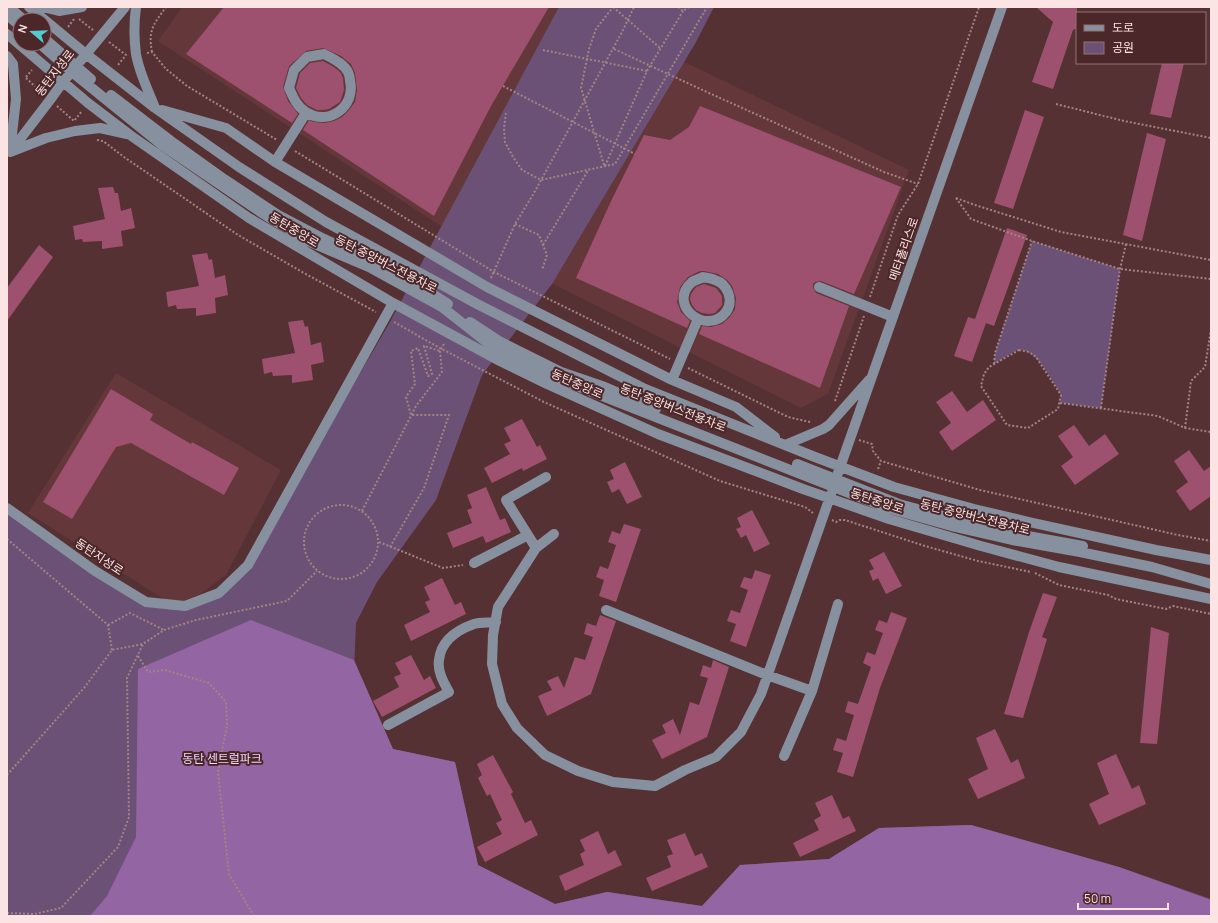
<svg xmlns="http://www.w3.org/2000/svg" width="1218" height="923" viewBox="0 0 1218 923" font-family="Manrope,'Noto Sans KR',sans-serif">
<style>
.built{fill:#64373a}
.green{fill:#6c5176}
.forest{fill:#9365a3}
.building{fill:#9d516e}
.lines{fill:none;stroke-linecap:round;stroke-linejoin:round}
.path{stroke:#a38384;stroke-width:2;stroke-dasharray:2 2;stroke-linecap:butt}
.minor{stroke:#86909e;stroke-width:10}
.path-bridge{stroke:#a38384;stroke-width:2;stroke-dasharray:2 2;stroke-linecap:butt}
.labels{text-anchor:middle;stroke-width:4;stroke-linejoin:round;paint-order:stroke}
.street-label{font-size:12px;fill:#fde4e4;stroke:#4b2729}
.park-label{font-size:12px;fill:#efd6f9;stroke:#4b2729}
</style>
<rect width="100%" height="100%" fill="#563133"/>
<path class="built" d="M 182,7 L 582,7 L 622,32 L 909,170 L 828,394 L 801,408 L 453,234 L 158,41 Z
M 116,373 L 281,470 L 226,575 L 200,594 L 173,605 L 28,513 Z"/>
<path class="green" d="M 559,7 L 714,7 L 696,42 L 552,284 L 482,375 L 436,500 L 377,582 L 356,623 L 354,671 L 393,749 L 455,762 L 478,865 L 555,904 L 607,892 L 702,906 L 740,865 L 829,859 L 879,828 L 971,825 L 1119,867 L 1211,899 L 1211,916 L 7,916 L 7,508 L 146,602 L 185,606 L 219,593 L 248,565 L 390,322 Z
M 1032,241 L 1120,269 L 1101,408 L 1060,403 L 1061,395 L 1059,391 C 1051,379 1033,344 1016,351 C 1009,354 1001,360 994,364 L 995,353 Z"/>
<path class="forest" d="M 251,620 L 354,660 L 393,749 L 455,762 L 478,865 L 555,904 L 607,892 L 702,906 L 740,865 L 829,859 L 879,828 L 971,825 L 1119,867 L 1211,900 L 1211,916 L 90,916 L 107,896 L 136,837 L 138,669 Z"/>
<path class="building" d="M 224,7 L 549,7 L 491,106 L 434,216 L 303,130 L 309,120 L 314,122 L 325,123 L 334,121 L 342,117 L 349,110 L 355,102 L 357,90 L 355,73 L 351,64 L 341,56 L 323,48 L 306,51 L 289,66 L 283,87 L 288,101 L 298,114 L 292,123 L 186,54 Z
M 1036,7 L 1077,7 L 1077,28 L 1073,30 L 1053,89 L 1032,82 L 1053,22 Z
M 323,61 L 334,67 L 341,73 L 343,78 L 344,90 L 340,102 L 329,109 L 323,110 L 317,110 L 307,105 L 301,98 L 296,88 L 300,73 L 310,63 Z
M 1162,63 L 1184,63 L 1171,118 L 1150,114 Z
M 700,106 L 901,187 L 854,294 L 821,281 L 815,282 L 813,284 L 813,288 L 816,293 L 849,306 L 820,388 L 699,334 L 702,326 L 711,327 L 722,324 L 730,317 L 735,309 L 736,298 L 732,286 L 727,280 L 718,274 L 704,271 L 700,271 L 688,277 L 680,287 L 677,302 L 681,312 L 690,321 L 687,328 L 576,278 L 612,199 L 644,135 L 670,140 L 689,127 Z
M 1025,110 L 1044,117 L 1013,209 L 994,203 Z
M 1147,133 L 1166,139 L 1142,241 L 1123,235 Z
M 113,187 L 115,193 L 118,193 L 121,211 L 131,208 L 135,228 L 121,231 L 123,246 L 102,249 L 102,241 L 83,242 L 82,239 L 75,240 L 73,226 L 105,219 L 98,188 Z
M 1007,228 L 1027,235 L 994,326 L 986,323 L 972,362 L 954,356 L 968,317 L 975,319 Z
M 39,245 L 53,257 L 7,321 L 7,288 Z
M 207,253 L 209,260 L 212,259 L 215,278 L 225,275 L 228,295 L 215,298 L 216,313 L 196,316 L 196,308 L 177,309 L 176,305 L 168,307 L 166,292 L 199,286 L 192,255 Z
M 704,284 L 716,288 L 722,296 L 722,305 L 715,313 L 709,314 L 702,313 L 696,310 L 692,305 L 690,299 L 691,294 L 696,287 Z
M 303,320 L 305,327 L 308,326 L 311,345 L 321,342 L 324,362 L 311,365 L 313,380 L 292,383 L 292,375 L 273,376 L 272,372 L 264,374 L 262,359 L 295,353 L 288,322 Z
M 111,389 L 153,414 L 150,420 L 191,444 L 192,442 L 239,468 L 224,495 L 131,443 L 116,447 L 72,519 L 43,502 Z
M 952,391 L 967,412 L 983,400 L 996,420 L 952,451 L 939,432 L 951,423 L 936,402 Z
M 522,419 L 537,447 L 540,445 L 547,459 L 523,471 L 522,468 L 492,483 L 484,468 L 510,454 L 504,444 L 511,441 L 504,428 Z
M 1074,425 L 1089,446 L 1105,434 L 1119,454 L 1075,485 L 1061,466 L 1073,457 L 1058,436 Z
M 1189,450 L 1204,471 L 1211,466 L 1211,496 L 1190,511 L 1176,491 L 1188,482 L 1174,461 Z
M 625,462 L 642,497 L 627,504 L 619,489 L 612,493 L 607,482 L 614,479 L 610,470 Z
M 486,487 L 500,520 L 505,518 L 511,532 L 486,543 L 483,536 L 453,548 L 447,533 L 472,523 L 467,510 L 472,508 L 467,495 Z
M 752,510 L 770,544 L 754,552 L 746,535 L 741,538 L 736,529 L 741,527 L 737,518 Z
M 624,524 L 641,529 L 616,602 L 599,596 L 604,580 L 596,577 L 600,566 L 608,569 L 616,545 L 608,542 L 612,531 L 620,534 Z
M 884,552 L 902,586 L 886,594 L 878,578 L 873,581 L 869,571 L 874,569 L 869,560 Z
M 755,570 L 771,575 L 746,647 L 730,641 L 736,624 L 727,621 L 731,610 L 740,613 L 748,590 L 740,587 L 744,577 L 752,579 Z
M 442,578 L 455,605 L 461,602 L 466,614 L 411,641 L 404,625 L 430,612 L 425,602 L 430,600 L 424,587 Z
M 1043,593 L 1057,597 L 1042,637 L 1047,639 L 1023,718 L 1004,714 L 1029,632 Z
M 891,612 L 907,618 L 880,688 L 853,777 L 837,772 L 843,753 L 833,750 L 837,738 L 846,741 L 854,715 L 845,712 L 848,701 L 858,704 L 871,667 L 863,663 L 867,652 L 875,655 L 883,633 L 875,630 L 879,620 L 887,623 Z
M 600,615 L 616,621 L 591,694 L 547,716 L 538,696 L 552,690 L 547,681 L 558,676 L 564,688 L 575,657 L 585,660 L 593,637 L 584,634 L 587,623 L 596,626 Z
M 1151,627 L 1169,633 L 1157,744 L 1140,743 Z
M 411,655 L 424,680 L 430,676 L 436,688 L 382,717 L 373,701 L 399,687 L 394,677 L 401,674 L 395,663 Z
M 713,660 L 729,667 L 707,737 L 662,759 L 652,740 L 666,733 L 662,725 L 673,719 L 680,735 L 690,702 L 699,705 L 708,678 L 700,676 L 703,665 L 711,668 Z
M 995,729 L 1011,763 L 1018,759 L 1025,778 L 978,799 L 968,779 L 988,769 L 976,738 Z
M 1116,754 L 1132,789 L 1139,785 L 1146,804 L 1099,825 L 1089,804 L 1109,794 L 1097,763 Z
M 493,755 L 513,792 L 511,794 L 525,823 L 531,820 L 538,835 L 485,862 L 477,847 L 502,834 L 496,823 L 502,820 L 490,794 L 487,796 L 478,778 L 482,775 L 477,764 Z
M 832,795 L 843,819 L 849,816 L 856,831 L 800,857 L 793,843 L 819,830 L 814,820 L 821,816 L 815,803 Z
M 598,831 L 608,854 L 615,850 L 622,865 L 565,891 L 559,876 L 584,865 L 580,854 L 585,851 L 580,840 Z
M 685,833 L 695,856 L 702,853 L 708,867 L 652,891 L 646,878 L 671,867 L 667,856 L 673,854 L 667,840 Z"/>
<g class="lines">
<path class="path" d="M 613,7 L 660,48
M 678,7 L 683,11 L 689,7
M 79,19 L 93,30
M 68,27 L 74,19
M 109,42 L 126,55 L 118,65
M 614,49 L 709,93 L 884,172 L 918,184
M 543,50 L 647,71
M 152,52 C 148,30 153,25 166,7
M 147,53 L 152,52 L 166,69 L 187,86 L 277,140
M 26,77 L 32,70
M 26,78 L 42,93
M 1056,104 L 1124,121 L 1211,138
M 57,106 L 74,121 L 82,111
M 506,113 L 504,128 L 505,142 L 513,157 L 522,170 L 541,180 L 615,164 L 707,7
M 97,140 L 103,141 L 124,157 L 238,235 L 302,272 L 376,312
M 295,151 L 494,272 L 670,359
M 604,165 L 581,88 L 589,49 L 596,29 L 613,7
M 605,166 L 647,71 L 683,11
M 956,198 L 971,219 L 1032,241 L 1120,269 L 1211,279
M 956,198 L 975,205 L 1061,232 L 1211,260
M 515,224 L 539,235 L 547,255 L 542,270
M 543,245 L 589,169
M 491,278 L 515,224 L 534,193 L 622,32 L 634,7
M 870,297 L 898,215 L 918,184 L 979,7
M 394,322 L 438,347 L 544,402 L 720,481 L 805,507 L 813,513
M 1019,350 L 1029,352 L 1036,357 L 1061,395 L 1058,409 L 1028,428 L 1007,425 L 981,386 L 984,374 L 989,367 Z
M 994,364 L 995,353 L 1032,241
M 688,368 L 788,417 L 810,422
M 835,401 L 864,316
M 1060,403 L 1158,416 L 1185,428 L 1211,432
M 1101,408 L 1120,269 L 1126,244
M 1185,428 L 1191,381 L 1205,367 L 1211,329
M 859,440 L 872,444 L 873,451 L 881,461 L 980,490 L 1178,535 L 1211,541
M 878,469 L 881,461
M304 542a37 37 0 1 1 74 0a37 37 0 1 1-74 0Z
M 362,511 L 416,406 L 442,372 L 440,351 L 444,344
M 832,520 L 836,522 L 840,520 L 845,520 L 925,546 L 978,561 L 1031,572
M 7,539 L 108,625 L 112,650
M 379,542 L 443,568 L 463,565
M 390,547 L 424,488 L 449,415 L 411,415 L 406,397 L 415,384 L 411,351 L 418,348 L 428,376 L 432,374 L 424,346 L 440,351
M 1035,573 L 1059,585 L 1108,595 L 1116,599 L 1166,609 L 1173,606 L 1211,614
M 108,625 L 130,613 L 164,630
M 138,656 L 148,672 L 165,670 L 209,683 L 226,702 L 227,725 L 218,772 L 229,874 L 254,916
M 7,775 L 84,688 L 112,650 L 143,644
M 7,913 L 34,914 L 61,908 L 118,847 L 129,817 L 127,678 L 143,644 L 164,630 L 196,620 L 287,601 L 317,571"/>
<path class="minor" d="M 9,7 L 24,20
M 29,7 L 86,54 L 155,108 L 239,167 L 326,222 L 479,305 L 645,389 L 815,457 L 894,487 L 974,509 L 1029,522 L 1156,550 L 1211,560
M 42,7 L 59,11 L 82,7
M 136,7 C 134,22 134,39 136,54 C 139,72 148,90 155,108
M 7,15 L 20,26
M 7,34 L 88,103 L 130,135 L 249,218 L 393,303 L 500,361 L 547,384 L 658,434 L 803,489 L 889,519 L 981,546 L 1059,567 L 1211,599
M 44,38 L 91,79
M 40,44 L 72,72 L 162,145 L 262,213 L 305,240 L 371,268 L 442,307 L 489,344 L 549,375 L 887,508 L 955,527 L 1012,540 L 1080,552 L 1152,567 L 1211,584
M 324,54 C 333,59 343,63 348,72 C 349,74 350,78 350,81 C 356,106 329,127 306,112 C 297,107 293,97 289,88 L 294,70 L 307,57 Z
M 7,56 L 13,64 L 16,99 L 10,152 L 46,138 L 75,131 L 100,128 L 127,134
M 111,95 L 171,141 L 224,179 L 278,215 L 320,237 L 372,261 L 434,295 L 448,304
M 162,110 L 226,128 L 275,162 L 487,287 L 672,380 L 736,407 L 775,437
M 11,151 L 50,100 L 63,82 L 125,7
M 275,162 L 306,113
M 703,277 C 707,278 711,278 715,280 C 728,284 734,301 726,312 C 707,337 666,305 692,282 C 695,280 700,279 703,277 Z
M 819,287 L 893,317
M 470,322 L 499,341 L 561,372 L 605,387 L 656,409
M 672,380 L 698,319
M 785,445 L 823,429 L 829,425 L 869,380
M 797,464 L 899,504 L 995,530 L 1083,546
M 838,473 L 1002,7
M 7,508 L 95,571 L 146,602 L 185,606 L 219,593 L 248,565 L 393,303
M 554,534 L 536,548 L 498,607 L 493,635 L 492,664 L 502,704 L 517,728 L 545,755 L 578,771 L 613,782 L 655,786 L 685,770 L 716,757 L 741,732 L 761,694 L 831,494
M 536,548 L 506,500 L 546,477
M 474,563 L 528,535
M 606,610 L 767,675 L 812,691 L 838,604
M 388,725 L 449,692 C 444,683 437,671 439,660 C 441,641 457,630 474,624 C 481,622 489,623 496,622
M 784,756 L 812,691"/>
<path class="path-bridge" d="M 503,86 L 635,154"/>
</g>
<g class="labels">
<g class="street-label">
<text transform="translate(55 73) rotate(-52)" y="4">동탄지성로</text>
<text transform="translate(294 230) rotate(31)" y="4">동탄중앙로</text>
<text transform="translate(904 249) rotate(-71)" y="4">메타폴리스로</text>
<text transform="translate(386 264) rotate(27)" y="4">동탄 중앙버스전용차로</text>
<text transform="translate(577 384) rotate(24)" y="4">동탄중앙로</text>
<text transform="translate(673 408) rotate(21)" y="4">동탄 중앙버스전용차로</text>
<text transform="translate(877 501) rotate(18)" y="4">동탄중앙로</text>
<text transform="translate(975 517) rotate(14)" y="4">동탄 중앙버스전용차로</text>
<text transform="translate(99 557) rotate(34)" y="4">동탄지성로</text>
</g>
<g class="park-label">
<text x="222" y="763">동탄 센트럴파크</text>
</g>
</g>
<rect width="1218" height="923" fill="none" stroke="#fde4e4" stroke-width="16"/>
<rect x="1076" y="12" width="130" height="52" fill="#4b2729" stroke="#927374"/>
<rect x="1084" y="25" width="20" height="6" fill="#86909e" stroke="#927374"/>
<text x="1112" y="32" font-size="12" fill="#fde4e4">도로</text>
<rect x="1084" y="42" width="20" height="12" fill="#6c5176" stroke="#927374"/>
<text x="1112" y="52" font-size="12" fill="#fde4e4">공원</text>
<g transform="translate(32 32) rotate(289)"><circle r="19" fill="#4b2729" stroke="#927374"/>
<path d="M0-3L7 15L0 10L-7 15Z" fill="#52cdcf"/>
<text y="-6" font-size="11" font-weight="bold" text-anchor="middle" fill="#fde4e4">N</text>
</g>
<path d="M1078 903v6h90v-6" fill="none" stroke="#fde4e4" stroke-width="2"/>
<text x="1084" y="903" font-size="12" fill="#fde4e4" stroke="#4b2729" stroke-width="3" paint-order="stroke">50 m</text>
</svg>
